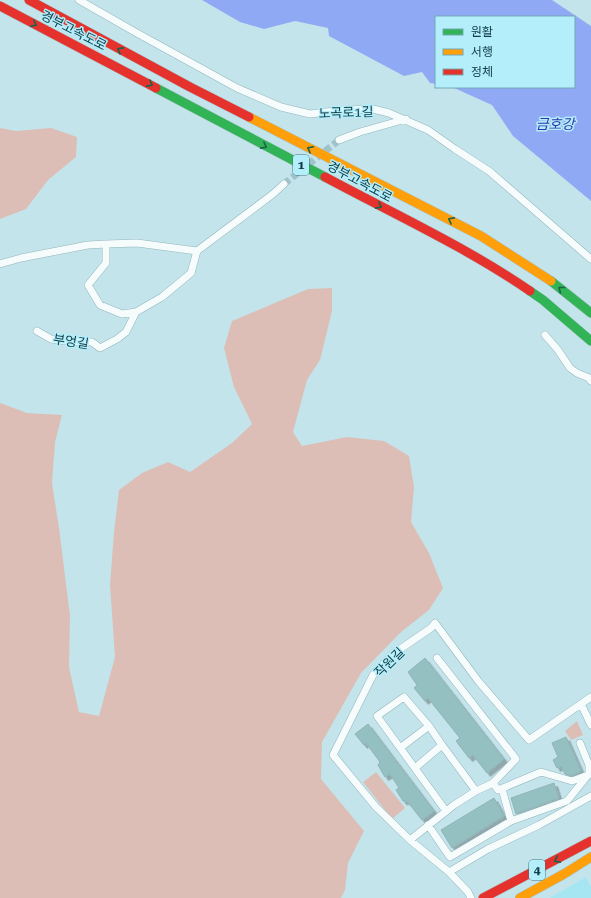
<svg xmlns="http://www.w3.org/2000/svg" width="591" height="898" viewBox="0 0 591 898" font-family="'Roboto Serif','Noto Sans KR',serif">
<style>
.built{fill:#a6e6f3}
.green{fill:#dcbeb7}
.water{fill:#90a9f4}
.building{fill:#94c0c2;stroke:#8fb4b6;filter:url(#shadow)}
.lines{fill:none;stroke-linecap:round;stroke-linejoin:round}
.street-tunnel{stroke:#a0c3cb;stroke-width:7;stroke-dasharray:7 3.5;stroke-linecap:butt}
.street-casing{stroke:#91b5bc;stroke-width:8}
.fast-casing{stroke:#a9c1c6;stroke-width:10}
.slow-casing{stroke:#a9c1c6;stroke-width:10}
.jam-casing{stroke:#a9c1c6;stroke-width:10}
.street{stroke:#f6fbfc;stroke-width:7}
.fast{stroke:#30b455;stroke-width:9}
.slow{stroke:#ff9f0a;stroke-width:9}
.jam{stroke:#e5322d;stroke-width:9}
.oneway{stroke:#1a634d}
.labels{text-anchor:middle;stroke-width:3;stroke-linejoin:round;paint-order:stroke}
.shield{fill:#b4eefb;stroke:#42747e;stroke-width:1}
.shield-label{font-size:12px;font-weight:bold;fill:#114049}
.street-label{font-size:13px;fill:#114049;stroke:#b4eefb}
.water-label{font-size:14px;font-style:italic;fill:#2e33ab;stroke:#b4eefb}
</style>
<defs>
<filter id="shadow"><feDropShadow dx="3.5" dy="3.5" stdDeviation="0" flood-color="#0004"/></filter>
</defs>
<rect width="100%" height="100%" fill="#c4e4eb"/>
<path class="built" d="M 586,877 L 591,887 L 591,898 L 550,898 Z"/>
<path class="green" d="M 0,128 L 16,131 L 51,128 L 77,137 L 76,157 L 48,180 L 26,209 L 0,219 Z
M 332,288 L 332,311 L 320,360 L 307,380 L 293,432 L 302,446 L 347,437 L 384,441 L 409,456 L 414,487 L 411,522 L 429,553 L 443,588 L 429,610 L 401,632 L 361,673 L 322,742 L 321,779 L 364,831 L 348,863 L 345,890 L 341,898 L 0,898 L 0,403 L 27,413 L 62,415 L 55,442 L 52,483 L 59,528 L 70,616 L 69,667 L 79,712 L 99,716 L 115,657 L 110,585 L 114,532 L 119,490 L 142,473 L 168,462 L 190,472 L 232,443 L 252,424 L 234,387 L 224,348 L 232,321 L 308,289 Z
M 577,721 L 583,735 L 571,740 L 565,731 Z
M 376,772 L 405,808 L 392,819 L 363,782 Z"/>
<path class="water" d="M 202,0 L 552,0 L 591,26 L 591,201 L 513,136 L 492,105 L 452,87 L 574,87 L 574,17 L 436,17 L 436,84 L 430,83 L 422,72 L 404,76 L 329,36 L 328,28 L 295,21 L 264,29 L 240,22 Z"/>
<path class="building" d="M 425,658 L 504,759 L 487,773 L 473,755 L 469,758 L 456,741 L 460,738 L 428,698 L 425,701 L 414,688 L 417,685 L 408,672 Z
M 368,724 L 434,811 L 422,820 L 407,801 L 403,801 L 396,790 L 399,788 L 390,774 L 385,777 L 378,765 L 380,762 L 366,743 L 364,745 L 355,734 Z
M 566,737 L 581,771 L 571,776 L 565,774 L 561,766 L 557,768 L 553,760 L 558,757 L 552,743 Z
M 554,783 L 559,798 L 516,814 L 511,798 Z
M 494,798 L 504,816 L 452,848 L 441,830 Z"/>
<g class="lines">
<path class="street-tunnel" d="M 284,184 L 339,140"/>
<g class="street-casing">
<path id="street" d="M 79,0 L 135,32 L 237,88 L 281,107 L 310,114 L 343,110 L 373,109 L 389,113 L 428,130 L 455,149 L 489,171 L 591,259
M 339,140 L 360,132 L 406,119
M 106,244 L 106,263 L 88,285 L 100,305 L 122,314 L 136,312
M 0,264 L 21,258 L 88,245 L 106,244 L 137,243 L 197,251
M 37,331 L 51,339 L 65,341 L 92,342 L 100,348 L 117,339 L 126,332 L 136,312 L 162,297 L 191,273 L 197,251 L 273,194 L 284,184
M 545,335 L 558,350 L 570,368 L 577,373 L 589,378 L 591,381
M 581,704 L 591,725
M 442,745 L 476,791
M 400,748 L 429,726 L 404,697 L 377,716 L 446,811
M 415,768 L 442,745 L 429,726
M 493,783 L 498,790 L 541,772 L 572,781 L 588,775
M 502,789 L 511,821 L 567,801 L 589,774 L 589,765 L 580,743
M 428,825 L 450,857 L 511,821
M 410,840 L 454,805 L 476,791 L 493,783 L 516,759 L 437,658
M 449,872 L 488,849 L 539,825 L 591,796
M 471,898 L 468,892 L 449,872 L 410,840 L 376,807 L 333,755 L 373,675 L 393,654 L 431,628 L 435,623 L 479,682 L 529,740 L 591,697"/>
</g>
<g class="fast-casing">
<path id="fast" d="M 156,88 L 325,177
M 551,281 L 591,313
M 530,291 L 543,300 L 591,341"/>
</g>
<g class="slow-casing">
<path id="slow" d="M 249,117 L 481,236 L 551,281
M 520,898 L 564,874 L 591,857"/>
</g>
<g class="jam-casing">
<path id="jam" d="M 29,0 L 190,87 L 249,117
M 0,6 L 156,88
M 325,177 C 394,214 466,247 530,291
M 483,898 L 591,841"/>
</g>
<use href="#street" class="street"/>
<use href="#fast" class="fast"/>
<use href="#slow" class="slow"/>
<use href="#jam" class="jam"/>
</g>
<defs><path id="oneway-chevron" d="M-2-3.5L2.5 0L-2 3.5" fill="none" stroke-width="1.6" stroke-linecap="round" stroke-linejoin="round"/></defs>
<g class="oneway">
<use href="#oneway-chevron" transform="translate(34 24) rotate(27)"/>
<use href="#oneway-chevron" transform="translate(120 50) rotate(-151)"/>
<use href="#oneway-chevron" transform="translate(150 84) rotate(29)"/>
<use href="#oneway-chevron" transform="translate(264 146) rotate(28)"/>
<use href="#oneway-chevron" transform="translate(310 149) rotate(-153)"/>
<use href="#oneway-chevron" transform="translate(379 206) rotate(28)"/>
<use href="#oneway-chevron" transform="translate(451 220) rotate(-152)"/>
<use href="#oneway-chevron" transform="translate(561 289) rotate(-142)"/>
<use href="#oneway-chevron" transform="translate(557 860) rotate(153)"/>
</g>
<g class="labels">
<g class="shield">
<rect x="293" y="155" width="16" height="20" rx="3"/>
<rect x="529" y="860" width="16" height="20" rx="3"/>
</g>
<g class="shield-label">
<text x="301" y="169">1</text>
<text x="537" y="874">4</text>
</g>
<g class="street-label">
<text transform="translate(74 30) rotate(27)" y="5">경부고속도로</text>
<text transform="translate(346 112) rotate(-2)" y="5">노곡로1길</text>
<text transform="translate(360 181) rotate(28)" y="5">경부고속도로</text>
<text transform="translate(71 341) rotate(9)" y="5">부엉길</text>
<text transform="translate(389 662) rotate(-44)" y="5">작원길</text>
</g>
<g class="water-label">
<text x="555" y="129">금호강</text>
</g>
</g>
<rect x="435" y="16" width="140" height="72" fill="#b4eefb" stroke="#73a8b4"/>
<rect x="443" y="29" width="20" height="6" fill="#30b455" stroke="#73a8b4"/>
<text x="471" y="36" font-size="12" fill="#114049">원활</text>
<rect x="443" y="49" width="20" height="6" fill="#ff9f0a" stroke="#73a8b4"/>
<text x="471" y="56" font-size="12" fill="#114049">서행</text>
<rect x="443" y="69" width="20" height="6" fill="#e5322d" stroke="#73a8b4"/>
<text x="471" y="76" font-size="12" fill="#114049">정체</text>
</svg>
